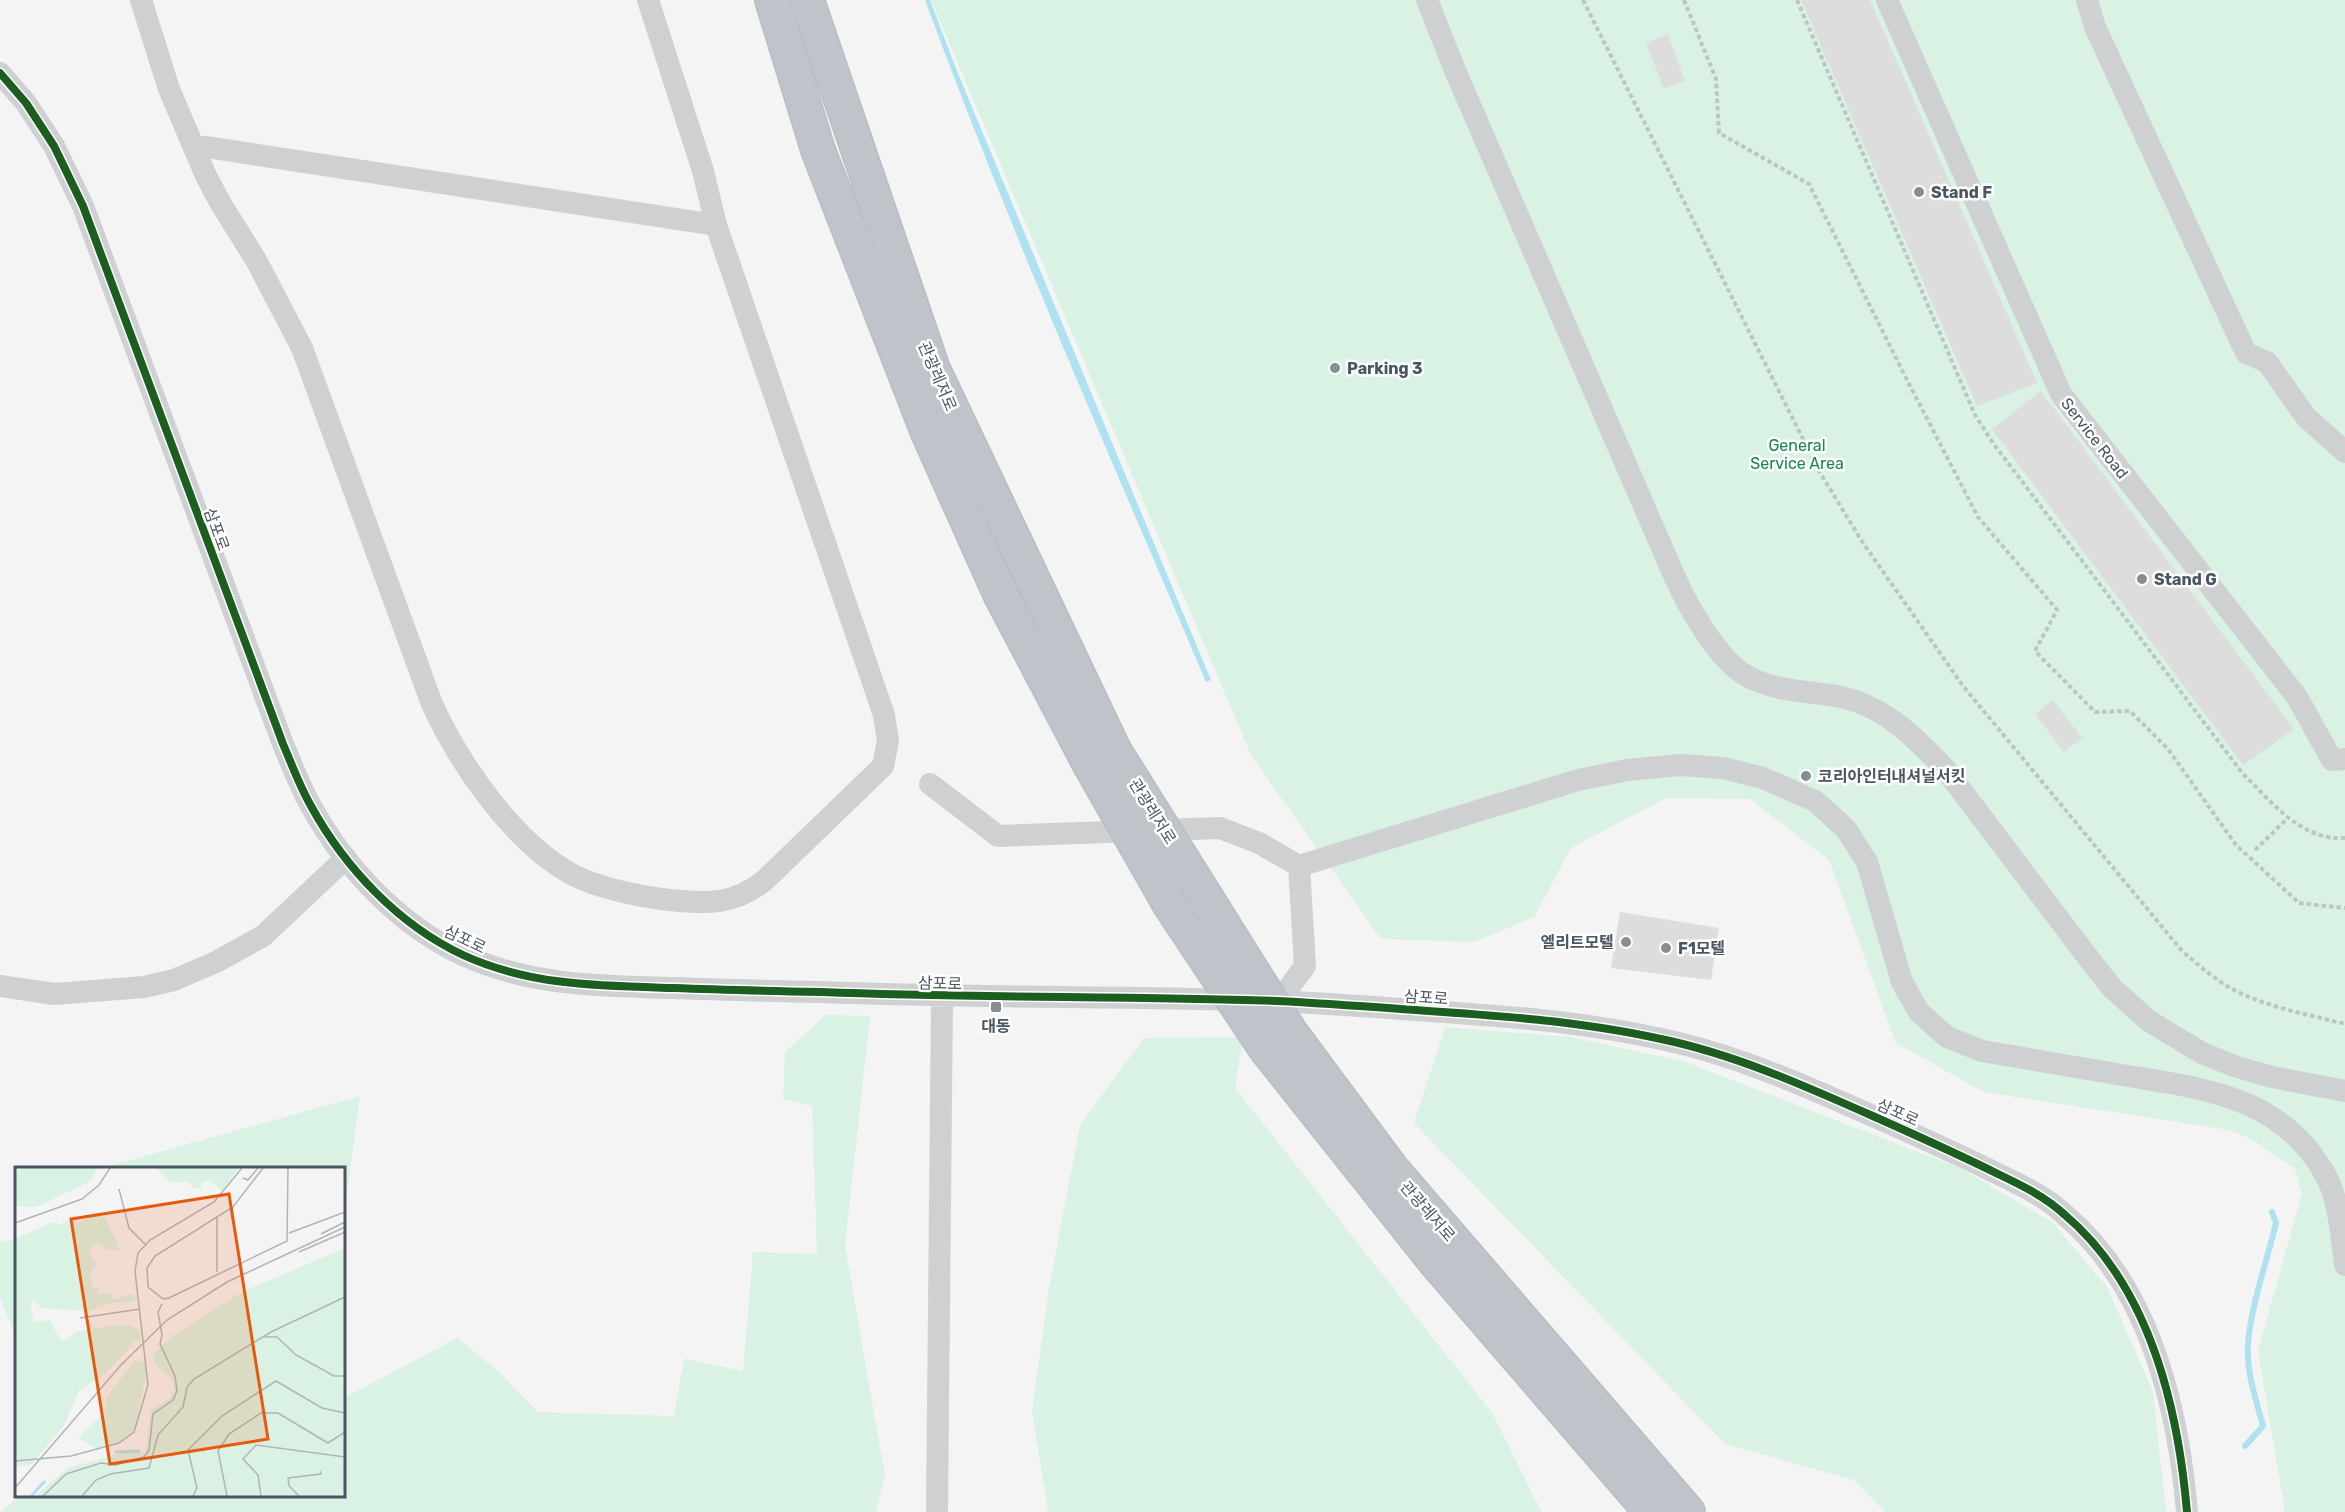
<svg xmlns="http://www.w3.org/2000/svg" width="2345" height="1512" viewBox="0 0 2345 1512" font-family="Rubik,'Noto Sans KR',sans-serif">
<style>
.green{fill:#d9f2e3}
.water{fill:#aee2f0}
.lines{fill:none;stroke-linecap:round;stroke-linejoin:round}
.stream{stroke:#aee2f0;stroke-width:6}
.building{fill:#ddddde}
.highway-casing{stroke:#b9bec3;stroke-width:36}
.path{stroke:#bcc7c4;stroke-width:4;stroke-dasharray:4.5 3;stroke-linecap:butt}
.minor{stroke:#ced0d2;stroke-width:22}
.highway{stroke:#bec4c9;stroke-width:33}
.highway-bridge-casing{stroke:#b9bec3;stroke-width:36;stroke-linecap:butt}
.highway-bridge{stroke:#bec4c9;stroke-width:33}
.cycleway-casing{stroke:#fff;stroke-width:11}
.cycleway{stroke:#1b5e20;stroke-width:8}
.poi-dot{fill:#868d94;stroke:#fff;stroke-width:2}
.labels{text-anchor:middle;stroke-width:5;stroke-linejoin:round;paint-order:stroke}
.poi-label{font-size:16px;font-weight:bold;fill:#4a5661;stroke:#fff;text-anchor:start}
.street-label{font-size:16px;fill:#4a5661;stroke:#fff}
.park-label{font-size:16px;fill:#17864f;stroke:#fff}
.inset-river{fill:none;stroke:#aee2f0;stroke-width:3}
.inset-road{fill:none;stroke:#b0b5b9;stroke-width:1.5}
.view{fill:#e8590c;fill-opacity:0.15;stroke:#e8590c;stroke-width:3}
.inset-edge{fill:none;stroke:#4a5661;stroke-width:3}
</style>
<rect width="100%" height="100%" fill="#f4f4f4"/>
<path class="green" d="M 931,0 L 2345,0 L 2345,1512 L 2285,1512 L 2258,1350 L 2302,1194 L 2295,1169 L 2251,1139 L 2229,1130 L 1984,1092 L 1896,1043 L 1829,860 L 1750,799 L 1666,798 L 1571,848 L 1534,917 L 1474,942 L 1381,939 L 1251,755 Z
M 826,1015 L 870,1016 L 845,1246 L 885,1476 L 876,1512 L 0,1512 L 21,1496 L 344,1496 L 344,1398 L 457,1338 L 498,1371 L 538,1412 L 674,1416 L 684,1359 L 743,1371 L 753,1252 L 817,1254 L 812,1106 L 783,1099 L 785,1052 Z
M 1445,1027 L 1570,1037 L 1683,1061 L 1962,1169 L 2053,1223 L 2107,1287 L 2153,1392 L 2166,1512 L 1885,1512 L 1854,1480 L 1725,1444 L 1414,1123 Z
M 1243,1037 L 1235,1088 L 1493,1414 L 1541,1512 L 1048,1512 L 1032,1411 L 1049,1288 L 1080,1125 L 1144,1038 Z
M 360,1096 L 344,1215 L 344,1168 L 102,1168 Z
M 16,1238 L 16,1337 L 0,1297 L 0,1242 Z"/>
<path class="water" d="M 925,0 L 930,0 L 957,71 L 1211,680 L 1206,682 C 1110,456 1010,231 925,0 Z"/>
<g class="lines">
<path class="stream" d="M 2245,1446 L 2263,1426 C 2256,1399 2246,1372 2248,1344 C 2251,1305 2267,1261 2276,1223 L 2272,1212"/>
</g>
<path class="building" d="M 1801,0 L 1870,0 L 2037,383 L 1977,406 Z
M 1668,34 L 1685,81 L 1664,89 L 1646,43 Z
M 2041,391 L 2294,729 L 2243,765 L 1992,429 Z
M 2053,700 L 2082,738 L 2064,752 L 2035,714 Z
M 1620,912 L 1719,928 L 1711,980 L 1611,968 Z"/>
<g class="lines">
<g class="highway-casing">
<path id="highway" d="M 772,0 L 818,150 L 928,433 L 1000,594 L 1089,763
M 807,0 L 933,369 L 1114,750
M 1291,1033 L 1392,1169 L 1688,1512
M 1265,1048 L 1436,1263 L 1651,1512"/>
</g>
<path class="path" d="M 1583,0 L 1819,471 L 1863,543 L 1963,686 L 2182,951 C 2200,966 2217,982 2238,992 C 2271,1008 2310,1015 2345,1024
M 1684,0 L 1716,79 L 1719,133 L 1809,184 L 1906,378 L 1978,517 L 2057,610 L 2035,651 L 2095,712 L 2130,711 L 2168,749 L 2236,845 L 2299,903 L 2345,908
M 1797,0 L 1975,415 L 1993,443 L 2243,774 C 2271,801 2301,841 2345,838
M 2255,850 L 2288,818"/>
<path class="minor" d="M 141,0 L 169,89 L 206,176 L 221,204 L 256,260 L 302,348 L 432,704 C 460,765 513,842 573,875 C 598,888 642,897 670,900 C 707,904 735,905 765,880 L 883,766 L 888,741 L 884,715 L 716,225 L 703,171 L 648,0
M 1427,0 L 1454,68 L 1673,573 C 1686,603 1717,660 1747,676 C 1773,691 1807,691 1836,696 C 1882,704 1914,736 1945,769 L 2093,964 L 2112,988 L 2149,1021 L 2202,1053 L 2234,1066 L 2272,1077 L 2345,1091
M 1887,0 L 2061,394 L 2297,697 L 2332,760 L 2345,759
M 2087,0 L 2095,27 L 2246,353 L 2267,362 L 2306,417 L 2345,452
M 0,73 L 26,103 L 54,146 L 83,206 L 283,744 C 292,765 300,787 311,806 C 345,868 399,925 463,955 C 530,986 602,986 674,988 C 724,990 773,991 822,992 C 974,998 1125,996 1277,1001 C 1318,1003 1360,1006 1401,1009 C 1488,1015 1575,1020 1661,1039 C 1738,1055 1812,1089 1884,1121 C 1922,1138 1960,1155 1998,1174 C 2021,1185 2046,1197 2065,1215 C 2149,1286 2178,1407 2187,1512
M 193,145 L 716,225
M 930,784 L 998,836 L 1220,828 L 1259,843 L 1299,866 L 1578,780 L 1627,770 L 1680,765 L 1723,768 L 1763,778 L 1815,801 L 1846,829 L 1867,862 L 1902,982 L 1919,1012 L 1947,1037 L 1982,1051 C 2029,1059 2075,1067 2122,1075 C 2205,1089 2285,1096 2328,1180 C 2339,1202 2342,1240 2345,1265
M 0,986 L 54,994 L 144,987 L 174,980 L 216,962 L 263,936 L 346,858
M 1279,1001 L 1305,966 L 1299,866
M 937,1512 L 942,997"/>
<use href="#highway" class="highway"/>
<g class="highway-bridge-casing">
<path id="highway-bridge" d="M 1114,750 L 1291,1033
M 1089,763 L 1170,905 L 1265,1048"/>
</g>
<use href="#highway-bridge" class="highway-bridge"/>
<g class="cycleway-casing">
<path id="cycleway" d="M 0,73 L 26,103 L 54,146 L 83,206 L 283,744 C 292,765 300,787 311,806 C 345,868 399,925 463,955 C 530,986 602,986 674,988 C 724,990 773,991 822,992 C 974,998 1125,996 1277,1001 C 1318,1003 1360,1006 1401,1009 C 1488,1015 1575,1020 1661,1039 C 1738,1055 1812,1089 1884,1121 C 1922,1138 1960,1155 1998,1174 C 2021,1185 2046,1197 2065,1215 C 2149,1286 2178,1407 2187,1512"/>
</g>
<use href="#cycleway" class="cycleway"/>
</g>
<g class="poi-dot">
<circle cx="1919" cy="192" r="6"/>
<circle cx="1335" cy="368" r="6"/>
<circle cx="2142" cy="579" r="6"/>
<circle cx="1806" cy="776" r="6"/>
<circle cx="1626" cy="942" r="6"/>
<circle cx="1666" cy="948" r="6"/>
<rect x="990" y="1001" width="12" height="12" rx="3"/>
</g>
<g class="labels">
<g class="poi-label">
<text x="1931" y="198">Stand F</text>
<text x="1347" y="374">Parking 3</text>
<text x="2154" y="585">Stand G</text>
<text x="1818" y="782">코리아인터내셔널서킷</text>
<text x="1614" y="948" text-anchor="end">엘리트모텔</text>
<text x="1678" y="954">F1모텔</text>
<text x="996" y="1032" text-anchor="middle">대동</text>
</g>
<g class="street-label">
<text transform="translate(938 376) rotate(67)" y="6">관광레저로</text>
<text transform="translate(2095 438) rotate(52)" y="6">Service Road</text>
<text transform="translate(217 529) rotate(70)" y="6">삼포로</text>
<text transform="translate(1153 811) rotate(58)" y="6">관광레저로</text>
<text transform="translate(465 939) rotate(25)" y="6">삼포로</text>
<text transform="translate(940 983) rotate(1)" y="6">삼포로</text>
<text transform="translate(1426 997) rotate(4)" y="6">삼포로</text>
<text transform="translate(1898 1112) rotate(24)" y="6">삼포로</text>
<text transform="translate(1428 1211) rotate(49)" y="6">관광레저로</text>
</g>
<g class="park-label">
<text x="1797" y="451">General<tspan x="1797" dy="18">Service Area</tspan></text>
</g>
</g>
<g transform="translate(15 1167)">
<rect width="330" height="330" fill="#f4f4f4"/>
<path d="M 0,1 L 83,1 L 76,14 L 21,40 L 0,39 ZM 141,1 L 224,1 L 207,24 L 194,14 L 186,16 L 187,22 L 178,21 L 174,15 L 155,15 ZM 83,45 L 91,52 L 105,83 L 93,83 L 81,76 L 73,85 L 82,97 L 75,106 L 77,120 L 83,121 L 83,127 L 95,126 L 97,133 L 117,126 L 122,134 L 97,136 L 74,144 L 26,141 L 18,133 L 15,136 L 19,155 L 34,153 L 47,175 L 61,165 L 97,158 L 114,158 L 124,163 L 126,174 L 120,174 L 91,206 L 64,224 L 48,260 L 17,297 L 0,301 L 0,72 L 37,55 L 45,58 L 56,52 L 62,57 ZM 330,81 L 330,329 L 21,329 L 52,301 L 110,285 L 130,286 L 136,242 L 154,232 L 159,223 L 158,214 L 140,196 L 138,187 L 156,170 L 229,124 ZM 120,193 L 130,195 L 131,208 L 120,262 L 104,275 L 81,281 L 63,271 L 90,245 L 91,231 Z" fill="#d9f2e3"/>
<path class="inset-river" d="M 100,285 L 125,284M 16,329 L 30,314"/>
<path class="inset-road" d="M 248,1 L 218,40 L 140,89 L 132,101 L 133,120 L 148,132 L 154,131 L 272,74 L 273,1M 228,11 L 233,13 L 243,1M 104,22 L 114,61 L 130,77M 202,49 L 202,105M 0,56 L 67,32 L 84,18 L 95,1M 274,66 L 330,45M 306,67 L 330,55M 284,85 L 330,65M 65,151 L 125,142M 250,170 L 262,170 L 281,188 L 319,209 L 330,209M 0,294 L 56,289 L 104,276 L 119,265 L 133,218 L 120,104 L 123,86 L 135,73 L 199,35 L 227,1M 0,321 L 106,198 L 152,153 L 212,115 L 330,60M 28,329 L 51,307 L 86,296 L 101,298 L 129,290 L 134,283 L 138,247 L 158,233 L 162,224 L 160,209 L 145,177 L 147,168 L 143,145 L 147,137M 67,329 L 81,313 L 95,307 L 134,301 L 143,268 L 168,240 L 172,220 L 179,212 L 256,165 L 330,130M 178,329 L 182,321 L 173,283 L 207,249 L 261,214 L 307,241 L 330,246M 212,329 L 203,284 L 214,267 L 246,246 L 263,246 L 313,276 L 330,265M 246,329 L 243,308 L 228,292 L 241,278 L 330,290M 284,329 L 274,319 L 273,311 L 306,307 L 305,304"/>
<path class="view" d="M 214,27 L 253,272 L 95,297 L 56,52 Z"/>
<rect width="330" height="330" class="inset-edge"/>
</g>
</svg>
